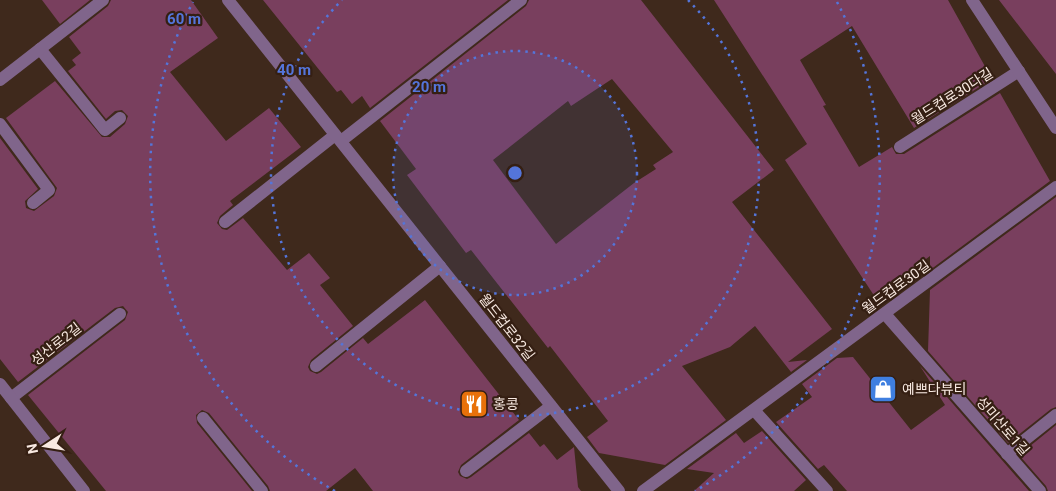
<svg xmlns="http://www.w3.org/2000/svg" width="1056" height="491" viewBox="0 0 1056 491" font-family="Roboto,'Noto Sans KR',sans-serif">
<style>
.building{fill:#793f5e;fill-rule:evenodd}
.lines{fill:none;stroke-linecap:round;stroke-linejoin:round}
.lane{stroke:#80658b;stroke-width:12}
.street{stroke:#80658b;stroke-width:12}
.ring{fill:none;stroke:#5475da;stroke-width:2.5;stroke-dasharray:2.5 5}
.labels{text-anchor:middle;stroke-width:4.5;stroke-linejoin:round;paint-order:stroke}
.street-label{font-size:14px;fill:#f8e9e1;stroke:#351f13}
.poi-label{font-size:14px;fill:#f8e9e1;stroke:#351f13;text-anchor:start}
.centre{fill:#5475da;stroke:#351f13;stroke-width:2.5}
.ring-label{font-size:15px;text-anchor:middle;font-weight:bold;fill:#5475da;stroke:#351f13;stroke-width:4.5;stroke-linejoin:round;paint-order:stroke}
</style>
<rect width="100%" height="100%" fill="#3f291c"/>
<path class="building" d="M 42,0 L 90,0 L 60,24 Z
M 111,0 L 191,0 L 218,38 L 170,72 L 226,141 L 269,108 L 301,147 L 230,201 L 233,205 L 220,216 L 217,223 L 222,229 L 227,230 L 243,218 L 287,270 L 309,253 L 330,278 L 320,285 L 353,326 L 311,360 L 308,367 L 310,371 L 317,374 L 321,372 L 363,338 L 368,344 L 425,300 L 519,420 L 461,465 L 458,472 L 460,476 L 467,479 L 471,477 L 529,433 L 540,447 L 544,444 L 557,460 L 574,447 L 578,487 L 581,491 L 373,491 L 355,468 L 326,491 L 270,491 L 268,486 L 209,413 L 202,410 L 196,415 L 197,423 L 252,491 L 106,491 L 28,395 L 125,320 L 128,312 L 123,306 L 115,308 L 18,382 L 0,359 L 0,138 L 38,189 L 25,201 L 26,208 L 34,211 L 54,196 L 57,188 L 6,118 L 55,81 L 102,137 L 110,137 L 125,124 L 128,116 L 122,110 L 115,111 L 106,119 L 68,71 L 76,65 L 72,60 L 81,53 L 69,37 L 108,6 Z
M 263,0 L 508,0 L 370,108 L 362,96 L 352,104 L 341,90 L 337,92 Z
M 529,0 L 641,0 L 774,170 L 732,202 L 832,329 L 788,362 L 807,360 L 791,372 L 755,326 L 730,347 L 682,366 L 726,420 L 665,465 L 599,453 L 587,437 L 608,421 L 550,346 L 548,348 L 471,250 L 466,253 L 407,175 L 416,169 L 380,121 L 526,6 ZM 612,79 L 673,152 L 653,165 L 656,169 L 634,183 L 556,244 L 493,160 L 568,101 L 571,106 Z
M 714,0 L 948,0 L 992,79 L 914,128 L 852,26 L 800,60 L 826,105 L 823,106 L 859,167 L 892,147 L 896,154 L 904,154 L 1000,93 L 1050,181 L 930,270 L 930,256 L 875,297 L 785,160 L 807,144 Z
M 999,0 L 1056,0 L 1056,74 Z
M 1056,197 L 1056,407 L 1051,409 L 1008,443 L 928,351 L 930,290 Z
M 853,357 L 911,430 L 945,405 L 920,366 L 1029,491 L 847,491 L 824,465 L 818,469 L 776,422 L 812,397 L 802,384 L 837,358 Z
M 1056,425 L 1056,491 L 1048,491 L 1046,486 L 1019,455 Z
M 762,431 L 806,480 L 794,491 L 694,491 L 714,473 L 687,469 L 736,433 L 744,443 Z"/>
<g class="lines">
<path class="lane" d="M 40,49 L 105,130 L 120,118
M 0,124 L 49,190 L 33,203
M 341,141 L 521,0
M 900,147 L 1019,71
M 225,222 L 335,135
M 316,366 L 440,266
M 11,398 L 120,314
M 754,410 L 827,491
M 203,418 L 262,491
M 1007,454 L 1056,415
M 466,471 L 551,406"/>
<path class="street" d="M 228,0 L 619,491
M 972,0 L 1056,128
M 0,80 L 103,0
M 885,314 L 1040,491
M 0,384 L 84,491
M 643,491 L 1056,187"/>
</g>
<circle cx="515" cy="173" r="122" fill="#5475da" fill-opacity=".12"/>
<g class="ring">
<circle cx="515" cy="173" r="122"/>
<path d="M688 0A244 244 0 1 1 342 0"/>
<path d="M335 491A365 365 0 0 1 193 2M837 2A365 365 0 0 1 695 491"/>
</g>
<defs>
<g id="shop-square" transform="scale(1.4375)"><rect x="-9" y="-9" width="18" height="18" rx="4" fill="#3f7fe0" stroke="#351f13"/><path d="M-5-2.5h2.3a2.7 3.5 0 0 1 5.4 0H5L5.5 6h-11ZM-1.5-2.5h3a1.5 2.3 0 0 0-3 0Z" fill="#fff"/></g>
<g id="restaurant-square" transform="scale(1.4375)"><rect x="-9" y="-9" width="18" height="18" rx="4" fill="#e8710a" stroke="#351f13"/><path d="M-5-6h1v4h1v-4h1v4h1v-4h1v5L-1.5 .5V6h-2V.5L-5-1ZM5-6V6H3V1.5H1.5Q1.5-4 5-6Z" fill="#fff"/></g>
</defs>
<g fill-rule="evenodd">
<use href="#shop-square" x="883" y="389"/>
<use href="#restaurant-square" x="474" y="404"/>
</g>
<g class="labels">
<g class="street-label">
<text transform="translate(952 96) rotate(-32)" y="5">월드컵로30다길</text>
<text transform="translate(896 287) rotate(-36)" y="5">월드컵로30길</text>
<text transform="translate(507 327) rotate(52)" y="5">월드컵로32길</text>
<text transform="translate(56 344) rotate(-38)" y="5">성산로2길</text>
<text transform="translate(1003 426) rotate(49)" y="5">성미산로1길</text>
</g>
<g class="poi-label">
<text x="902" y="394">예쁘다뷰티</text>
<text x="493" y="409">홍콩</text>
</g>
</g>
<circle cx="515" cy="173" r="8" class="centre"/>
<g class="ring-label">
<text x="184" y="24">60 m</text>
<text x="294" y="75">40 m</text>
<text x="429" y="92">20 m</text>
</g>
<g transform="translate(45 446) rotate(258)" stroke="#351f13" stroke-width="4" paint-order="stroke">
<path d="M0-4L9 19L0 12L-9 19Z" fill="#f8e9e1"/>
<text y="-8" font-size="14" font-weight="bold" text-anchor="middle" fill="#f8e9e1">N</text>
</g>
</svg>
